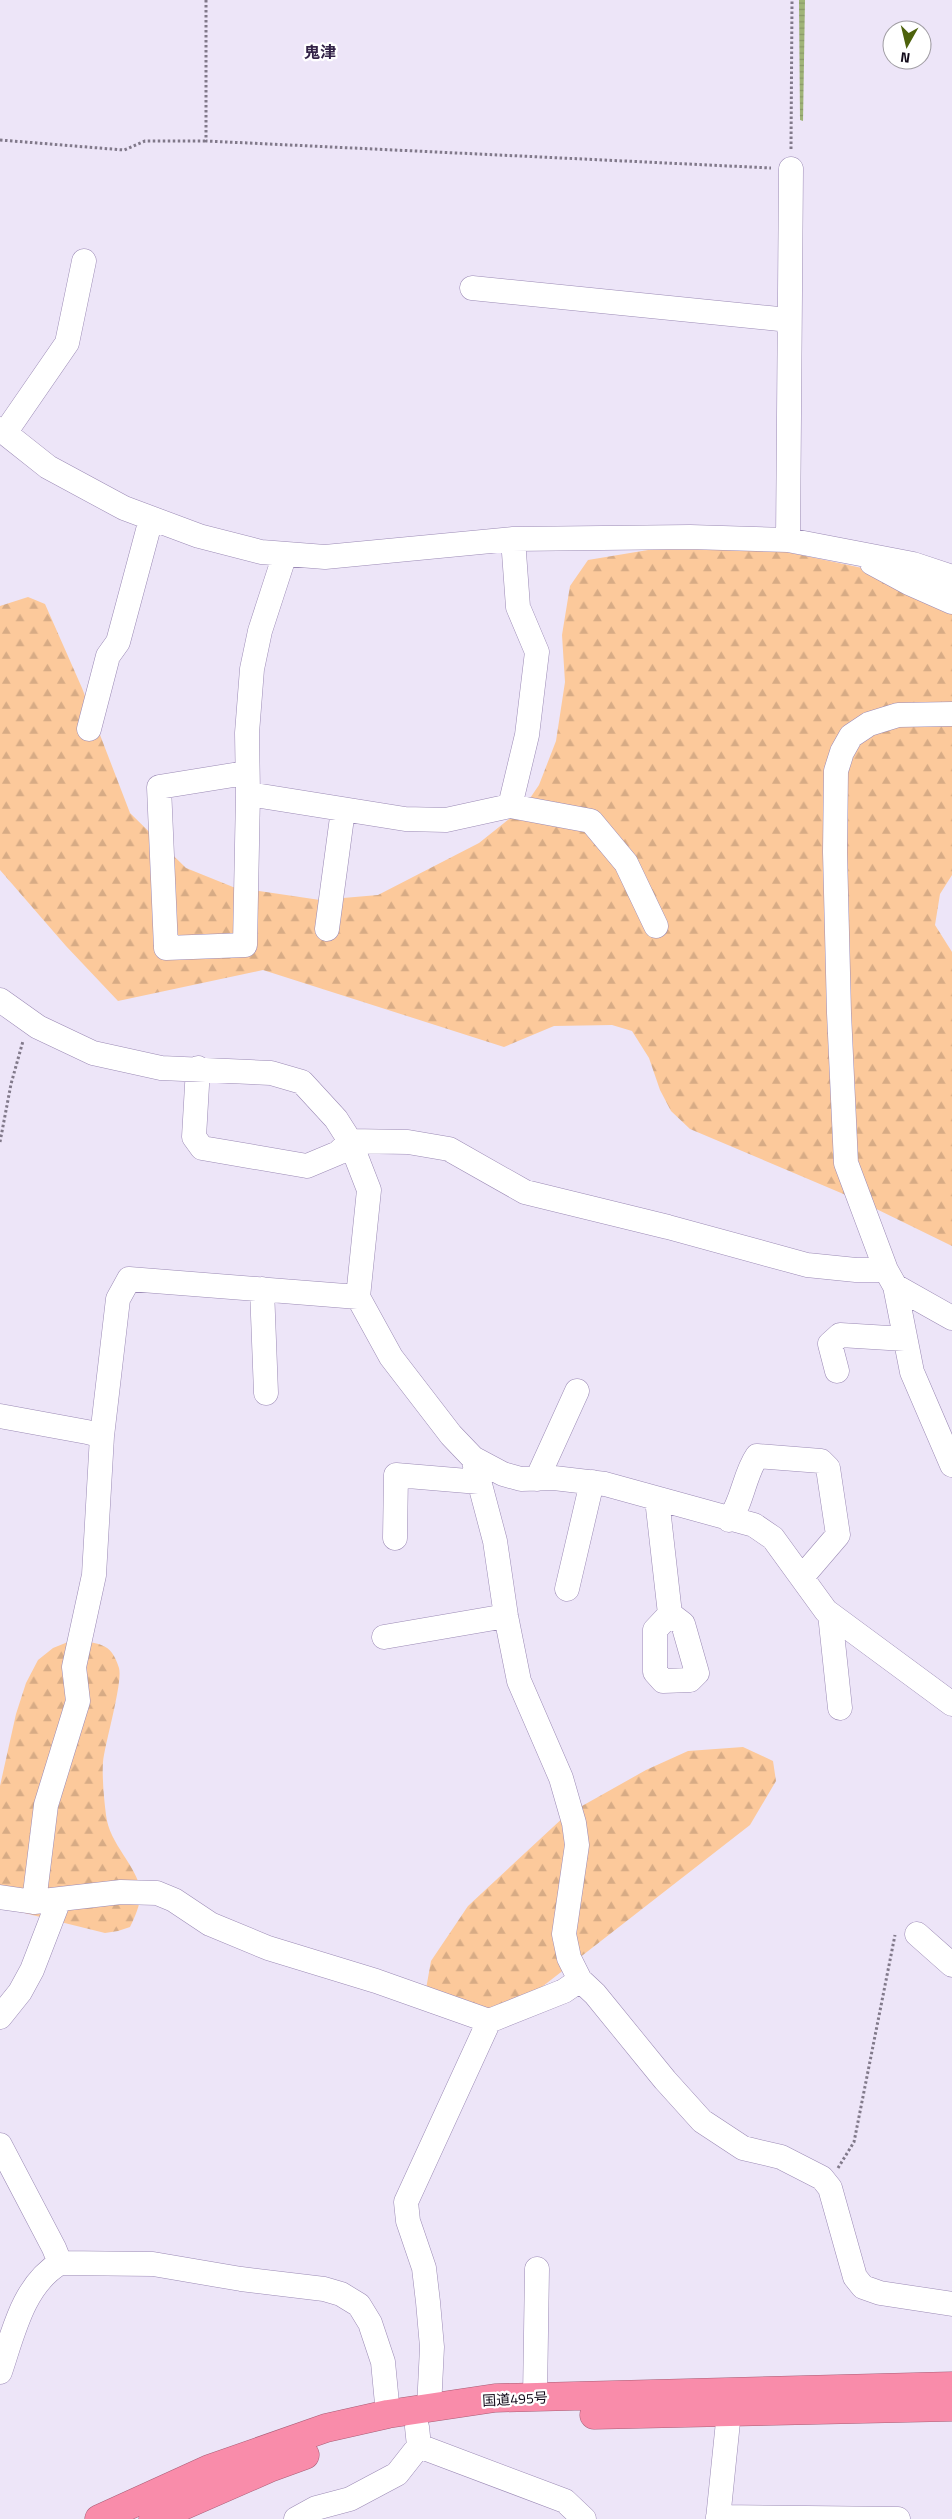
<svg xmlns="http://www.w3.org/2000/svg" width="952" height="2519" viewBox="0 0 952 2519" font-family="'Titillium Web','Noto Sans JP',sans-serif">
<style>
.forest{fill:url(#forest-firs)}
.water{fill:url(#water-rules)}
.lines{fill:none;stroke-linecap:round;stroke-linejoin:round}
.minor-casing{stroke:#9b8ab5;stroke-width:25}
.highway-casing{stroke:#a85e77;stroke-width:29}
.path{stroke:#81798a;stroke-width:3;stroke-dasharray:2.5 2.5;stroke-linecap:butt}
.minor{stroke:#fff;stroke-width:24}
.highway{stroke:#f98caa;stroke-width:28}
.labels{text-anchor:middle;stroke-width:4.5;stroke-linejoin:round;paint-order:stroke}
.street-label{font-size:14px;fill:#110a19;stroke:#fff}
.quarter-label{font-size:16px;font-weight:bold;fill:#332347;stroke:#fff}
</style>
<defs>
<pattern id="forest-firs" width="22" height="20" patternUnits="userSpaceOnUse" patternTransform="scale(1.25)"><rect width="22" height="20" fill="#fcc99b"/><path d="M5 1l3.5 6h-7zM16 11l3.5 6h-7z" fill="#d7ab85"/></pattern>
<pattern id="water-rules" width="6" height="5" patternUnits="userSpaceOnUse" patternTransform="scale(1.25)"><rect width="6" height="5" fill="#a0b478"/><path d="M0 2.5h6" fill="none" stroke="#899967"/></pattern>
</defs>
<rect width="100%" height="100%" fill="#ede5f8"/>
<path class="forest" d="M 720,538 L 952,587 L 952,875 L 940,894 L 935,925 L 952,952 L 952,1246 L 860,1201 L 690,1129 L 671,1111 L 660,1090 L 649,1058 L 632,1031 L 612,1025 L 554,1026 L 504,1047 L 263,970 L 118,1001 L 66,946 L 0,870 L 0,606 L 28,597 L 45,604 L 82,688 L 130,813 L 186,868 L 233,887 L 320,900 L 378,895 L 479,843 L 524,807 L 539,785 L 556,741 L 565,682 L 562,635 L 570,586 L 588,560 Z
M 73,1640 C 98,1644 111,1641 119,1668 C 123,1682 105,1743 103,1762 C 102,1778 104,1799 106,1815 C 109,1844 138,1867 140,1890 C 142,1902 135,1916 130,1927 L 118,1931 L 105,1933 L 0,1907 L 0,1786 L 16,1714 L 26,1683 L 38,1660 L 53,1648 Z
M 743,1747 L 773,1761 L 776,1781 L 750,1825 L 520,2004 L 474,2012 L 426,1989 L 431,1961 L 468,1906 L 566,1815 L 646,1770 L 688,1751 Z"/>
<path class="water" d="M 799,0 L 805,0 L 803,121 L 800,120 Z"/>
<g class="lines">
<g class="minor-casing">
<path id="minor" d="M 472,288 L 789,320
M 0,429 L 48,467 L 124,508 L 199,536 L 261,552 L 325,557 L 513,539 L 690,537 L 788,540 L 913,564 L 952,577
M 5,433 L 67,343 L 84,261
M 788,540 L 791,169
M 872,563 L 909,583 L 952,602
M 952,714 L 898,715 L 869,724 L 851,736 L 842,752 L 836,771 L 835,852 L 839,1013 L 846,1163 L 886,1270 L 895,1286 L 912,1372 L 952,1465
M 89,729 L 108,656 L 118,642 L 151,519
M 246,773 L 159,787 L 166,948 L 245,945 L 248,794 L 247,733 L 252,669 L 260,631 L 285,554
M 248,794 L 405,819 L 446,820 L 510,806 L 591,821 L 626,863 L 656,926
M 510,806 L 527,735 L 537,652 L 518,607 L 513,539
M 327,929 L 343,810
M 0,1000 L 38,1027 L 93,1053 L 161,1068 L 271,1073 L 302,1082 L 336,1119 L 350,1141 L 369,1190 L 358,1297 L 391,1357 L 451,1435 L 473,1458 L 503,1474 L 521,1479 L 554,1478 L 605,1484 L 754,1525 L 773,1538 L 826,1611 L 952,1704
M 198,1068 L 194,1137 L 202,1148 L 307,1166 L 338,1153 L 350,1141 L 408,1142 L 449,1149 L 525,1192 L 668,1227 L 807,1265 L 856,1270 L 886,1270
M 895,1286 L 952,1318
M 262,1289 L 266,1393
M 837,1371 L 830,1344 L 840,1335 L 905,1339
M 0,1416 L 87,1432 L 102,1436
M 473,1458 L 495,1541 L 506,1616 L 519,1681 L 561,1778 L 574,1823 L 577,1845 L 564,1934 L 569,1958 L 580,1980 L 595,1994 L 665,2080 L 702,2121 L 743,2148 L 781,2157 L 822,2178 L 830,2188 L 855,2277 L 863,2287 L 880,2293 L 952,2304
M 537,1479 L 577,1391
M 657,1499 L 670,1614 L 683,1624 L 697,1673 L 690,1680 L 663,1681 L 655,1672 L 655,1630 L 670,1614
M 729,1520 C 743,1501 744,1475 757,1456 L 821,1461 L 828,1468 L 838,1535 L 802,1577
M 395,1538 L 396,1475 L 479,1482
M 567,1589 L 592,1482
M 830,1614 L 840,1708
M 384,1637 L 506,1616
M 0,1897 L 34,1902 L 121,1892 L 157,1893 L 174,1900 L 210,1924 L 268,1948 L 376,1981 L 489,2021 L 564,1991 L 580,1980
M 34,1902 L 46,1805 L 78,1701 L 74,1667 L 94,1575 L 102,1436 L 118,1299 L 129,1279 L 358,1297
M 917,1934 L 952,1965
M 0,2017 L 20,1992 L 32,1970 L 59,1900
M 0,2145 L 54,2248 L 60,2263
M 0,2372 C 13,2334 23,2285 60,2263 L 153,2264 L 241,2279 L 324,2289 L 341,2294 L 359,2305 L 370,2323 L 383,2362 L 388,2414
M 535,2397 L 537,2269
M 429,2408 L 432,2347 L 428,2302 L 424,2268 L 408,2221 L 406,2202 L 489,2021
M 419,2446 L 565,2501 L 584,2519
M 718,2517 L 898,2519
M 296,2519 L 316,2508 L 350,2499 L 397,2474 L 419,2446 L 417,2427
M 718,2519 L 729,2412"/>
</g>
<g class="highway-casing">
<path id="highway" d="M 594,2415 L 952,2407
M 99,2519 L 209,2469 L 326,2428 L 388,2414 L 495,2398 L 952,2386
M 153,2519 L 272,2467 L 305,2455"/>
</g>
<path class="path" d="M 206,0 L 206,141 L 771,168
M 0,140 L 124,150 L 145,141 L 206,141
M 791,149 L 792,0
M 0,1142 L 11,1084 L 23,1041
M 838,2168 L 854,2142 L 895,1935"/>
<use href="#minor" class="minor"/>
<use href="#highway" class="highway"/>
</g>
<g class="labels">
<g class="street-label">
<text transform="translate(515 2399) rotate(-3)" y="5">国道495号</text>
</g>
<g class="quarter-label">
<text x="320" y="58">鬼津</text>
</g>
</g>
<g transform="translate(907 45) rotate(188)"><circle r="24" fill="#ffffff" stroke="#a09da3"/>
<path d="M0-4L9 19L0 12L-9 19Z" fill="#4d620c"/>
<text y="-8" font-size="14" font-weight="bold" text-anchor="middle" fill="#110a19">N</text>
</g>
</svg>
